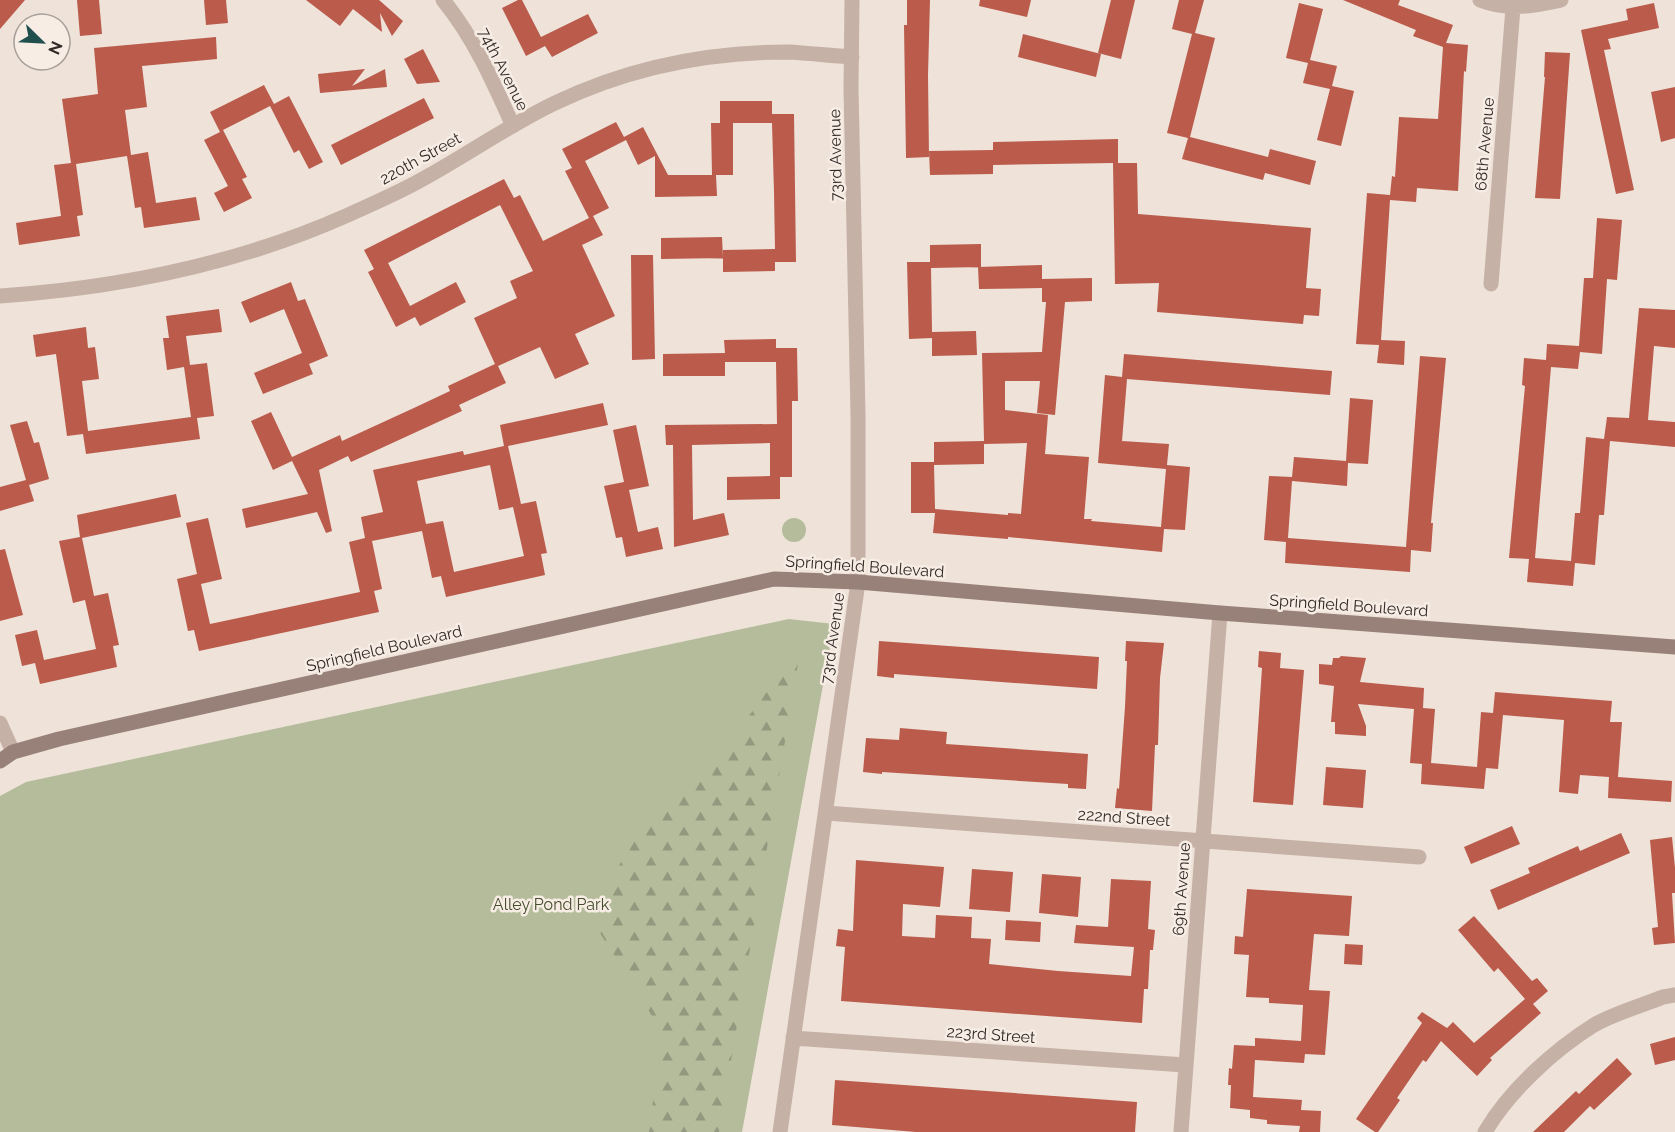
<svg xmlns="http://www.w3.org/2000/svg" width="1675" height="1132" viewBox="0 0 1675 1132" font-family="Raleway,sans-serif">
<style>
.green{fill:#b4bc9b}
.forest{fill:url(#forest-firs)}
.building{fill:#ba5b4b;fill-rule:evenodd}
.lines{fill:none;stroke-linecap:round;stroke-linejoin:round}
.minor{stroke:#c5b1a6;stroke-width:15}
.tertiary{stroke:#c5b1a6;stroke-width:15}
.secondary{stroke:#988178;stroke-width:15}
.labels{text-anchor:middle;stroke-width:5;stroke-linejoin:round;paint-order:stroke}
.street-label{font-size:16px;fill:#322926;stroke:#f7ede5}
.park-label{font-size:16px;fill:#454e2d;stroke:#f7ede5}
</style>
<defs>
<pattern id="forest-firs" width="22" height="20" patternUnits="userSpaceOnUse" patternTransform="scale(1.5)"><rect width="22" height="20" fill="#b4bc9b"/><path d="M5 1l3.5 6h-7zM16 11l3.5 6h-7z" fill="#93997e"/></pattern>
</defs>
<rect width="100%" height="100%" fill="#eee2d9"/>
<path class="green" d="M782 530a12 12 0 1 1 24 0a12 12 0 1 1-24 0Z
M 789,619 L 834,624 L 742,1132 L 0,1132 L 0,796 L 26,782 Z"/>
<path class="forest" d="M 801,646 L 719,1132 L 649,1132 L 662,1032 L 590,917 L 646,818 L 734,736 Z"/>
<path class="building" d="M 0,0 L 25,0 L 0,29 Z
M 77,0 L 99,0 L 102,34 L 80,36 Z
M 204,0 L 226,0 L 228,23 L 206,25 Z
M 306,0 L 379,0 L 403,21 L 392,36 L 380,13 L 382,32 L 353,9 L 340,26 Z
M 518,0 L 522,0 L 541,37 L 588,14 L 598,33 L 552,57 L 545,46 L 526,56 L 502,8 Z
M 907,0 L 930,0 L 928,75 L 929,157 L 906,158 L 904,25 L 907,25 Z
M 980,0 L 1031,0 L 1027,17 L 979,6 Z
M 1111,0 L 1135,0 L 1121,59 L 1098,53 Z
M 1179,0 L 1204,0 L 1195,33 L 1215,38 L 1190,137 L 1268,157 L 1270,149 L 1316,161 L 1310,185 L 1265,173 L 1263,180 L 1182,159 L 1188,138 L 1167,133 L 1192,34 L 1172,29 Z
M 1343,0 L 1400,0 L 1398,5 L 1453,25 L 1446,43 L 1468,45 L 1466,72 L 1464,71 L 1458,191 L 1417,188 L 1416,202 L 1390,200 L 1381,340 L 1405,341 L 1404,365 L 1377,363 L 1379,345 L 1356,344 L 1367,193 L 1390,195 L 1392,176 L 1395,177 L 1399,117 L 1438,119 L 1443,47 L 1413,36 L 1416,30 Z
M 1299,3 L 1323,9 L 1310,60 L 1337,66 L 1332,86 L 1354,91 L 1341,146 L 1317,140 L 1330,89 L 1303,83 L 1308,63 L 1286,58 Z
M 1654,3 L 1659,28 L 1608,39 L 1611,49 L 1604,50 L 1634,190 L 1616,194 L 1581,30 L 1628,20 L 1626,9 Z
M 1023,34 L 1101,54 L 1096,77 L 1018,57 Z
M 216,37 L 217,59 L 142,66 L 147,107 L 125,110 L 131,155 L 148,152 L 156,203 L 196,197 L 200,220 L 144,228 L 141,207 L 135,208 L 127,156 L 76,164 L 83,215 L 77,216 L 80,236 L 19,245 L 16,223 L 61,216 L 54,165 L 71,163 L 62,99 L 98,94 L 94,48 Z
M 423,49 L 440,82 L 417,84 L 404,59 Z
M 1545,52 L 1570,53 L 1560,199 L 1535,198 L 1545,77 L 1544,77 Z
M 365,69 L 352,86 L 385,69 L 387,87 L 320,93 L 318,74 Z
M 264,85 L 274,104 L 289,96 L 323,162 L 309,169 L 299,150 L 294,153 L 270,106 L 223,130 L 247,177 L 242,179 L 252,198 L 224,212 L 214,193 L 228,186 L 204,140 L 220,132 L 210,112 Z
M 1675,87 L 1675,138 L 1661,142 L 1651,92 Z
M 424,98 L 434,118 L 341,165 L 331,145 Z
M 720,101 L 772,101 L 772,114 L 794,114 L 796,262 L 775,262 L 775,271 L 723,272 L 723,250 L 775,249 L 774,192 L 772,123 L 720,123 Z
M 616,122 L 624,137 L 643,127 L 668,175 L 712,175 L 711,123 L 733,123 L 733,175 L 716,175 L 717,196 L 655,197 L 655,156 L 638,165 L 626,140 L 585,161 L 609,208 L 589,218 L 565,171 L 572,168 L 562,149 Z
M 1118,139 L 1118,163 L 1137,163 L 1138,214 L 1311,228 L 1306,288 L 1321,289 L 1319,316 L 1304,315 L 1303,324 L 1157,312 L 1159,283 L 1115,284 L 1113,163 L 993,165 L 993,174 L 930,175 L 929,151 L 993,150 L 993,142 Z
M 504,179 L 514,198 L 520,195 L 543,241 L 593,216 L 603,235 L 582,245 L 615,316 L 575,334 L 589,364 L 555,379 L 540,347 L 498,366 L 506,383 L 459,405 L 462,411 L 351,462 L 348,456 L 319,470 L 332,531 L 326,533 L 317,512 L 246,528 L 242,509 L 308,494 L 292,461 L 273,470 L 251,421 L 271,412 L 292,457 L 340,435 L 342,441 L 416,407 L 450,391 L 448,386 L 495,364 L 474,318 L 517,298 L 510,281 L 533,271 L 500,205 L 388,263 L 410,306 L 456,282 L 466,302 L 420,326 L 415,317 L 396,327 L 368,272 L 374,269 L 364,250 Z
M 1597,218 L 1622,220 L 1617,280 L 1607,279 L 1602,354 L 1580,352 L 1578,369 L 1551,367 L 1535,558 L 1571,561 L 1575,513 L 1580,513 L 1586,437 L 1604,439 L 1607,417 L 1629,418 L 1639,308 L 1675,310 L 1675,348 L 1654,346 L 1648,420 L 1675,422 L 1675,447 L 1610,441 L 1604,515 L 1599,515 L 1595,565 L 1575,563 L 1573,586 L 1527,582 L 1529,559 L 1509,558 L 1525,386 L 1522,385 L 1524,358 L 1546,360 L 1547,344 L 1579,346 L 1584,278 L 1593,278 Z
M 722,237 L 723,258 L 661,259 L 661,238 Z
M 981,244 L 981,267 L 931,268 L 932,332 L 976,331 L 977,355 L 932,356 L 932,338 L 909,339 L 907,262 L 930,262 L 930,245 Z
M 631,255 L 653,255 L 655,359 L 632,360 Z
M 1042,265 L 1042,282 L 1042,279 L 1092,278 L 1092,301 L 1065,302 L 1055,415 L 1037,413 L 1040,381 L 1005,381 L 1005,410 L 1048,415 L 1045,454 L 1089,457 L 1084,519 L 1092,519 L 1091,521 L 1161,527 L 1166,469 L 1098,463 L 1105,375 L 1122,377 L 1124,354 L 1332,371 L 1330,395 L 1127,379 L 1122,441 L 1169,444 L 1167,465 L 1190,467 L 1185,530 L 1164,529 L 1162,552 L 1008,537 L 1008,539 L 933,533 L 935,513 L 911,513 L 911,462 L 934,462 L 934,442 L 984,441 L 982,353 L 1042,352 L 1046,302 L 1042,302 L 1042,288 L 979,289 L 978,267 ZM 1027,443 L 1021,514 L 1008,513 L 1008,515 L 935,509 L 934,465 L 984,464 L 984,444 Z
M 291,282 L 298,301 L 305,299 L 328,356 L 309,364 L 313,374 L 263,394 L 254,373 L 302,353 L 284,309 L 250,323 L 241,302 Z
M 219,309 L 222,332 L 186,336 L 190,365 L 207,363 L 214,416 L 197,418 L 200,439 L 86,454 L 83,434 L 67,436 L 56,354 L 36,357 L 33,335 L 86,327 L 88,348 L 95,347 L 99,379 L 82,381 L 88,431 L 191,417 L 184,367 L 167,370 L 163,338 L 169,338 L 166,316 Z
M 776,339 L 776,348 L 797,348 L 798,401 L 792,401 L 792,477 L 780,477 L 780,499 L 727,500 L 727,477 L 770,476 L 770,443 L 692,445 L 693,520 L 724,513 L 729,535 L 674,547 L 673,445 L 666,445 L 665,425 L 777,424 L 776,362 L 725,362 L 725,356 L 725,376 L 663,376 L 663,354 L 725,353 L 724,340 Z
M 1420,356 L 1446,358 L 1431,523 L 1433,523 L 1431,552 L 1411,550 L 1410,572 L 1285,563 L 1286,542 L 1264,540 L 1269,476 L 1292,477 L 1294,457 L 1346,461 L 1350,398 L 1373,400 L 1368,464 L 1348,463 L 1347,486 L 1292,481 L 1288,538 L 1406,547 Z
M 603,403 L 608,425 L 508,446 L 521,504 L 536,501 L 547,553 L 541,554 L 545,575 L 446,597 L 441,576 L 432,578 L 422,531 L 372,541 L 382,589 L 374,591 L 379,612 L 199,651 L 194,630 L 188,631 L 177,579 L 197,574 L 186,523 L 208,518 L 222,579 L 201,584 L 210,624 L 360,592 L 349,542 L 365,538 L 361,517 L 383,512 L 373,470 L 463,451 L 464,455 L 504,446 L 500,425 ZM 490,465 L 499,510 L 513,507 L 524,556 L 454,572 L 443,521 L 426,524 L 417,481 Z
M 27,421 L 34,443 L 39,442 L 49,479 L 29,485 L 34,501 L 0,511 L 0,487 L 26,480 L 10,425 Z
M 636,425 L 649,486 L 629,490 L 638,532 L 658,527 L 663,549 L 626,557 L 622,537 L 616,538 L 604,486 L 624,482 L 613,430 Z
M 176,494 L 181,517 L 82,538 L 94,596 L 108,593 L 119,645 L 113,646 L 117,667 L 40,684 L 35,663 L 22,666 L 15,635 L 37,630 L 44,660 L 96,649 L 85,600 L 73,603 L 59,541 L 80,537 L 77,515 Z
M 5,549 L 23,615 L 0,621 L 0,550 Z
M 879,641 L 1099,657 L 1097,689 L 894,674 L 894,678 L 877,676 Z
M 1126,641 L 1164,643 L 1160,678 L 1158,745 L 1155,745 L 1152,811 L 1115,808 L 1117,788 L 1119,789 L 1125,707 L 1127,661 L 1125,661 Z
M 1259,651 L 1281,653 L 1280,668 L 1304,670 L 1293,805 L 1253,802 L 1262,668 L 1258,667 Z
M 1341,656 L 1366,658 L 1360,682 L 1424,688 L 1423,708 L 1435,709 L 1431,763 L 1477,767 L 1481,712 L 1493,713 L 1495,692 L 1612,701 L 1610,722 L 1622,722 L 1618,777 L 1672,781 L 1671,802 L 1608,798 L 1609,777 L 1580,775 L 1578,794 L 1559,792 L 1564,720 L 1503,715 L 1498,769 L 1486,768 L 1484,789 L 1421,784 L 1422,764 L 1410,763 L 1414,709 L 1358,704 L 1366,726 L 1366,736 L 1335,734 L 1335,722 L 1331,722 L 1334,686 L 1319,684 L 1319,664 L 1332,665 L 1333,658 L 1339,658 Z
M 900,728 L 947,732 L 946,744 L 1088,754 L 1086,789 L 1068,788 L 1068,784 L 882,772 L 882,774 L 863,772 L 866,738 L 899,740 Z
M 1326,767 L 1366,770 L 1363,808 L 1323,805 Z
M 1512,826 L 1520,844 L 1471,864 L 1464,847 Z
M 1621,833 L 1630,853 L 1498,910 L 1490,890 L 1530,873 L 1528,868 L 1578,846 L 1580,851 Z
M 1672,837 L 1675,868 L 1675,893 L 1672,893 L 1675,943 L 1654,945 L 1652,928 L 1658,927 L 1650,840 Z
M 856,860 L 944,867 L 940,907 L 903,904 L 902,936 L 935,938 L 936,915 L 972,917 L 971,938 L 991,939 L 989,964 L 1058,971 L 1131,976 L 1134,947 L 1074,943 L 1076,925 L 1108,927 L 1111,879 L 1151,881 L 1148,929 L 1155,930 L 1153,950 L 1150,950 L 1148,989 L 1144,989 L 1142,1023 L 841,1001 L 845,947 L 836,946 L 838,929 L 853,931 Z
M 972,869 L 1013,872 L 1010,912 L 969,909 Z
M 1042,874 L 1081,877 L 1078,917 L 1039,913 Z
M 1247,889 L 1352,896 L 1349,936 L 1314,934 L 1309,990 L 1330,991 L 1325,1055 L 1305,1054 L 1304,1063 L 1255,1060 L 1253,1097 L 1302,1100 L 1301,1110 L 1321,1111 L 1320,1132 L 1299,1132 L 1300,1126 L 1267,1124 L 1267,1120 L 1250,1118 L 1250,1110 L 1230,1108 L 1231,1085 L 1228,1085 L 1229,1068 L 1232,1069 L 1234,1045 L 1255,1046 L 1255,1038 L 1301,1041 L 1303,1005 L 1269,1003 L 1269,998 L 1246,997 L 1249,955 L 1234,954 L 1235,936 L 1243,937 Z
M 1474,916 L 1532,981 L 1537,978 L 1548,991 L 1533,1004 L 1541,1013 L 1490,1058 L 1492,1060 L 1477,1076 L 1441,1041 L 1426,1062 L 1423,1060 L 1397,1098 L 1400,1100 L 1378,1132 L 1375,1132 L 1356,1119 L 1422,1023 L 1417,1018 L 1422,1012 L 1447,1028 L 1453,1022 L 1474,1043 L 1525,999 L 1498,968 L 1494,972 L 1458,930 Z
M 1006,920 L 1041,922 L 1040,942 L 1005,940 Z
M 1345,944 L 1363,945 L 1362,965 L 1344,964 Z
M 1675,1037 L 1675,1060 L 1655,1065 L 1650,1044 Z
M 1617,1058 L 1632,1074 L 1594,1110 L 1590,1106 L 1564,1132 L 1533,1132 L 1576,1091 L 1579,1094 Z
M 835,1080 L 1137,1102 L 1135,1132 L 916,1132 L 832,1125 Z"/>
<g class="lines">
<path class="minor" d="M 443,0 C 474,38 493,81 513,126
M 1480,0 C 1508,11 1532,6 1561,0
M 1491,284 L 1513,8
M 0,296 C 119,288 238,264 348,215 C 372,204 398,193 421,180 C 467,155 509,125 555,103 C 628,68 708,52 788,52 C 810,53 831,56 852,57
M 0,723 L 13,752
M 826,813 L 1419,857
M 793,1038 L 1185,1065
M 780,1132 L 858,582
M 1181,1132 L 1220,613
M 1485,1132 C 1509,1091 1554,1050 1594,1025 C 1613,1014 1643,1005 1663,997 L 1675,995"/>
<path class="tertiary" d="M 852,0 L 851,89 L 858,414 L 858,582"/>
<path class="secondary" d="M 0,761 L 13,752 L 59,739 L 774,579 L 858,582 L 1220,613 L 1675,647"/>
</g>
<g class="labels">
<g class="street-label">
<text transform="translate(504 69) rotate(63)" y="6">74th Avenue</text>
<text transform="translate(1484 144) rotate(-85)" y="6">68th Avenue</text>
<text transform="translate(835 155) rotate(-91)" y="6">73rd Avenue</text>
<text transform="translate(420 158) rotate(-29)" y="6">220th Street</text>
<text transform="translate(865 566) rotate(4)" y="6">Springfield Boulevard</text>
<text transform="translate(1349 605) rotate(4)" y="6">Springfield Boulevard</text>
<text transform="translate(832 638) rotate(-82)" y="6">73rd Avenue</text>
<text transform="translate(384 648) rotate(-13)" y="6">Springfield Boulevard</text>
<text transform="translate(1124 817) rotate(4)" y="6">222nd Street</text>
<text transform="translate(1181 889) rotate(-86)" y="6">69th Avenue</text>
<text transform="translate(991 1034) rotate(4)" y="6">223rd Street</text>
</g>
<g class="park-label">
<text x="551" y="910">Alley Pond Park</text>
</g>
</g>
<g transform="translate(42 42) rotate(114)"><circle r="28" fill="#f7ede5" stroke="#a89f99" stroke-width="1.5"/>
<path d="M0-4.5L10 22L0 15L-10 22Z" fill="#204f4e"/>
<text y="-9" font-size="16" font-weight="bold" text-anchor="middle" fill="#322926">N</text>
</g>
</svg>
